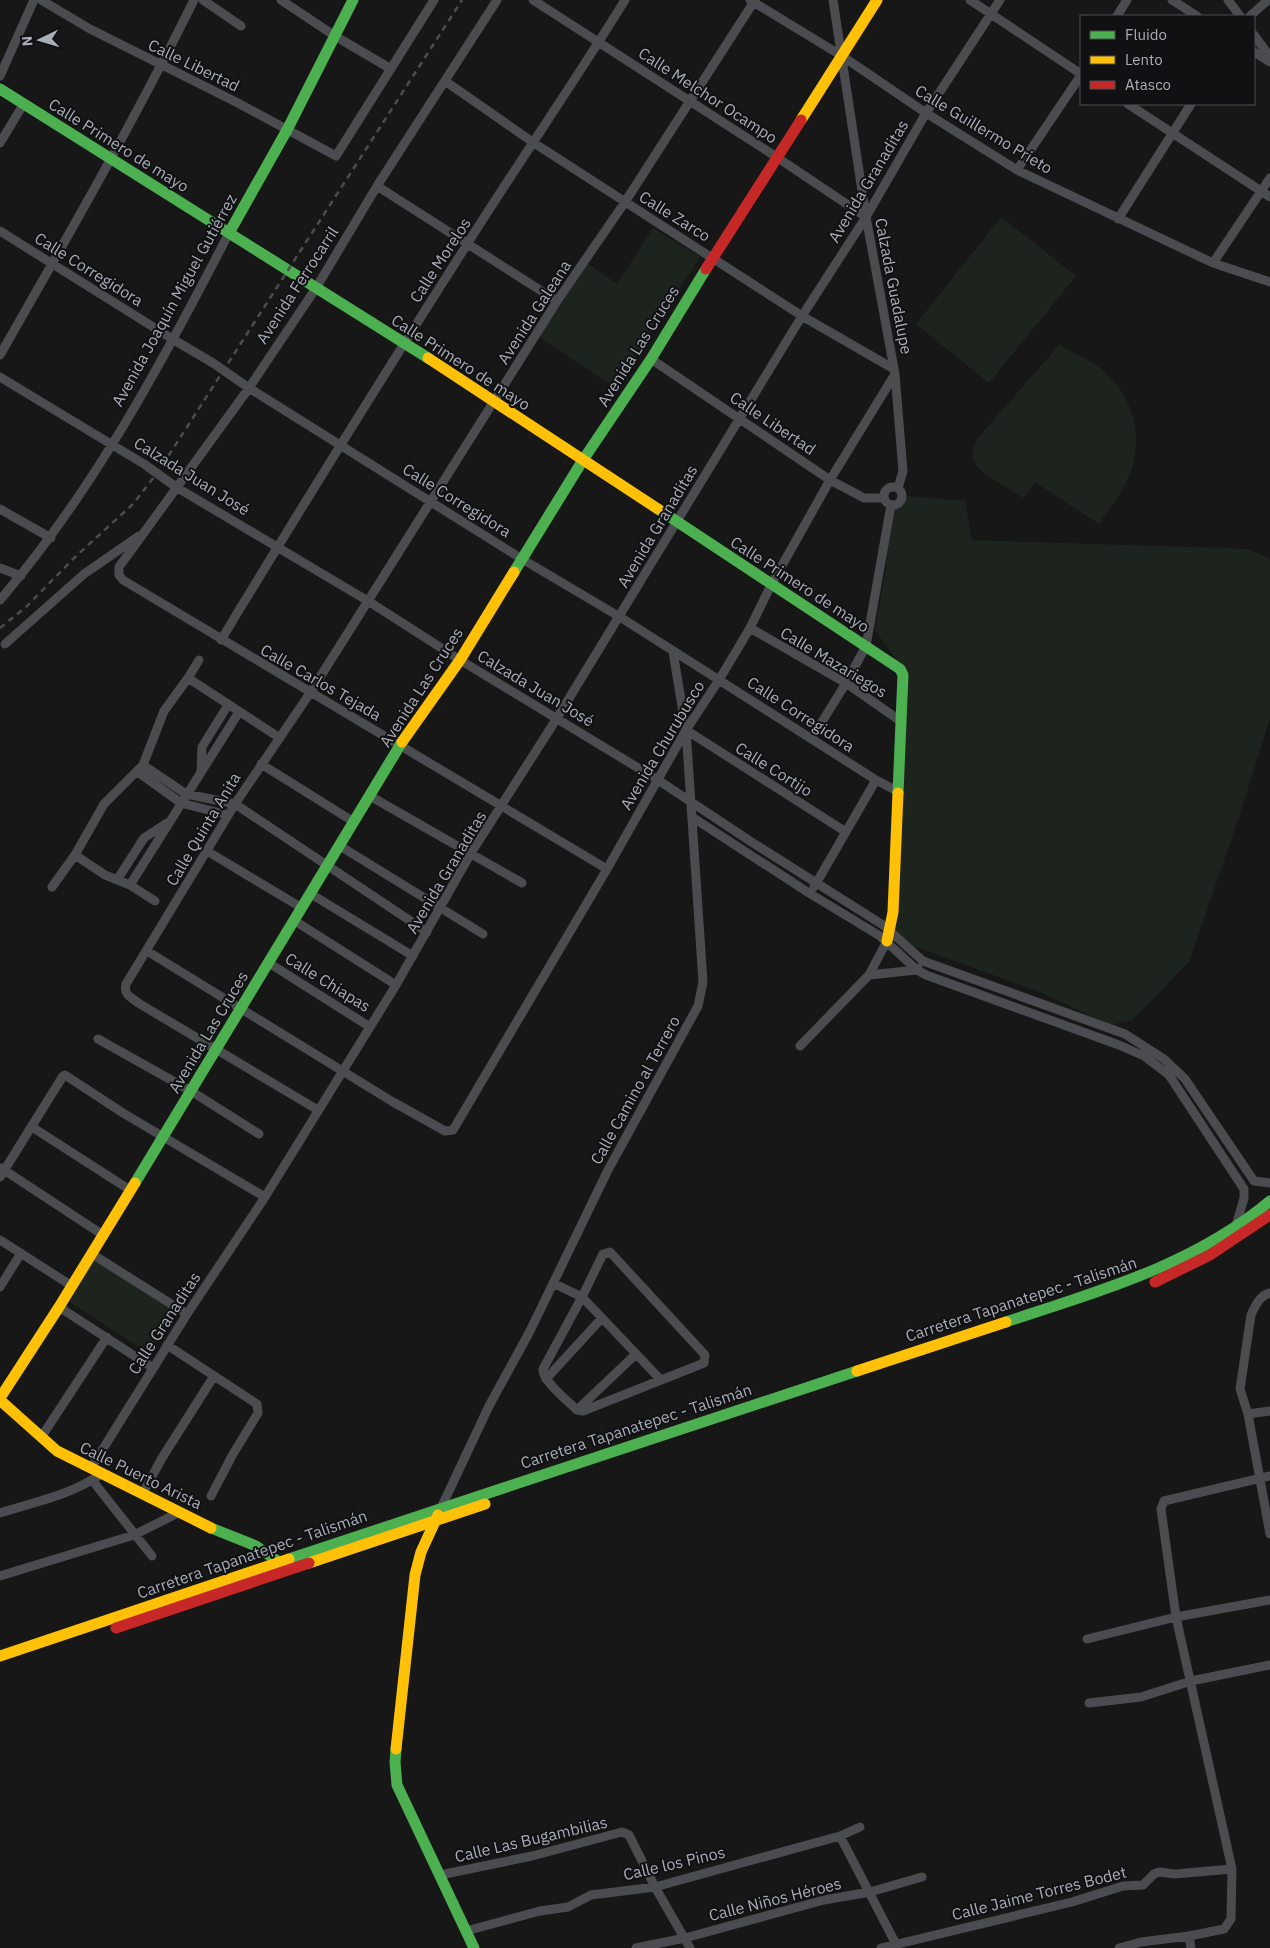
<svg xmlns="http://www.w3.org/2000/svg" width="1270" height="1948" viewBox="0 0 1270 1948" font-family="'IBM Plex Sans',sans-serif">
  <rect width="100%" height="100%" fill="#171717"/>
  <path fill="#1d241e" d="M1001,217L1076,276L989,383L916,324Z
    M653,228L700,257L616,388L536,335L583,260L617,284Z
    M1060,344C1074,355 1091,359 1105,372C1137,401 1146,448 1124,486C1117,500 1107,512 1099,524L1035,482L1023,498C1014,492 1005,487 996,481C978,469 967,463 976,440Z
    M907,496L965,501L972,540L1248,549L1270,559V718L1239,817L1189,962L1132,1020L1110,1025L1040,992L905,943L887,919L898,663L875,630L886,567L892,511Z
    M95,1256L179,1311L148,1353L65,1299Z"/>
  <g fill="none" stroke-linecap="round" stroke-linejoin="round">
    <path stroke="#4b4c50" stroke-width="9" d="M41,0L90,29L236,102L336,156L434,0
      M203,0L241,26
      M281,0L335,36L391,69
      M497,0L377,186L316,288L249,388L119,567V575L123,580L607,869
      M533,0L778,158L866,217
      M750,0L842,56L926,113L1017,170L1213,263L1270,282
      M833,0L866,217L895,374L903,471L898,488
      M970,0L1081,74
      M1172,0L1197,16
      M1228,0L1240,16
      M1117,16L1127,0
      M1250,16L1268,0
      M1254,35L1270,57
      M1254,52L1270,62
      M0,76L34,0
      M445,81L534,143L802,316L894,369
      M1128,104L1270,197
      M0,143L23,105
      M1017,170L1081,75
      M377,186L557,301
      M1118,219L1191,104
      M0,231L174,340L213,363L249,388L522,559L620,617L876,780L899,792
      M1213,263L1270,178
      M0,355C67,238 134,121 194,0
      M651,359L830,480L864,498H884
      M0,377L144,464L176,487L368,601L460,660L658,780L753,843L883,925L923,961L1125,1034L1164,1059L1185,1079L1254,1181L1270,1183
      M884 496a9 9 0 1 1 18 0a9 9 0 1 1-18 0Z
      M0,509L51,538
      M0,568L21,576
      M0,600C94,490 163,361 229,233
      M750,628L846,683L902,722
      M221,640C301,508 383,376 466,246C518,163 574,83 625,0
      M5,644L84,574L139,536
      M188,678L280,738
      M686,730L846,832
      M812,738L846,683L866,646L891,505
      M261,764L354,822
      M143,765L186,794L235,804L427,932
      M138,772L181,803L228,815
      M201,772L202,747L228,705
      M370,796L522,883
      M692,817L809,893L880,936L917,970L926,975L1119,1045L1144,1056L1169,1075L1244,1189V1198L1236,1226
      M340,846L483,934
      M207,851L302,908
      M75,855L105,875L130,885L155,901
      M117,880L144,838L167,823
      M130,885L239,712
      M52,887L75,855L104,804L143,765L164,711L188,678L199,660
      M814,887L876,780
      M311,894L413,956
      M295,921L396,985
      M147,951L393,1102L445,1131L453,1130L607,869L686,730L719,680L750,628L771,585L830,480L895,374
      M269,963L370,1027
      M869,975L887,941
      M98,1039L191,1091L259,1134
      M800,1046L869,975L917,970L918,968
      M318,1110L140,1004C132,998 123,995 126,984L235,804L310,693L557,301L625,202L755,0
      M32,1127L130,1190
      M1,1168L103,1235
      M0,1177L63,1076L65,1075L123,1113L265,1197
      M0,1240L72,1286
      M92,1254L187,1314
      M553,1283L582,1297L543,1369C542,1381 568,1401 577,1410L583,1411L704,1363L705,1355L610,1252L603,1254L582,1297L660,1379
      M0,1287L21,1253
      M1270,1293C1260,1295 1255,1306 1251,1315L1240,1389L1248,1414L1270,1534
      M59,1307L153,1368
      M167,1345L257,1404L258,1413L233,1454L211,1496
      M546,1379L602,1318
      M577,1410L636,1354
      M1248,1414L1270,1411
      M42,1436L107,1337
      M91,1468L187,1314L265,1197L396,985L471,853L557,718L802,316L866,217L926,113L1000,0
      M92,1480L152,1556
      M143,1493L162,1458L214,1376
      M441,1508L489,1406L530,1331L608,1170L698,1006L703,982L686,730L673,652
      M0,1513C38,1501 69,1496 103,1473
      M0,1576L134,1535L180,1512
      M1087,1639L1176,1617L1270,1600
      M1089,1703L1141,1697L1191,1681L1270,1665
      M840,1836L898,1948
      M440,1875L532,1856L622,1832L629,1835L655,1887L690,1948
      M466,1931L540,1911L568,1907L591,1895L655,1887L840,1836L860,1827
      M1189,1936L1191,1948
      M636,1948L685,1938L824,1900L870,1892L922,1877
      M881,1948L1072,1902L1123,1886L1143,1885L1154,1874L1159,1872L1175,1874L1232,1869
      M1119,1948L1141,1942L1189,1936L1224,1929L1231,1919L1232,1869L1176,1617L1161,1509L1164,1501L1270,1476"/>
    <path stroke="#4caf50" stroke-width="11" d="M0,89L428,358
      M229,233L287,130L353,0
      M658,509L900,669L903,675L898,793
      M514,572L583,460L651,359L706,269
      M135,1183L402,742
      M1006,1322C1099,1291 1194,1265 1270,1201
      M211,1528L256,1546L279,1562
      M289,1559L857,1371
      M396,1749L395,1762L397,1785L474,1948"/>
    <path stroke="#ffc107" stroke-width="11" d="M801,120L877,0
      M428,358L658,509
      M402,742L460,660L514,572
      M887,941L893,912L898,793
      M857,1371L1006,1322
      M0,1398L59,1307L135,1183
      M0,1400L57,1451L211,1528
      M309,1563L485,1504
      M0,1656L289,1559
      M396,1749L415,1575L421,1552L438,1515"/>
    <path stroke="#c62828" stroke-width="11" d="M706,269L801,120
      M1155,1282L1210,1255L1270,1215
      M116,1628L309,1563"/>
    <path stroke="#4b4c4f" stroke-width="2.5" stroke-dasharray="6 5" stroke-linecap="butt" d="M0,628L26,607L74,558L133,504L158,472L462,0"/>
  </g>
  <g text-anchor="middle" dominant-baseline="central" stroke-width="4" stroke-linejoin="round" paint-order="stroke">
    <g font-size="16" fill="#a8adb8" stroke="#111113">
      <text transform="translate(194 65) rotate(26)">Calle Libertad</text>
      <text transform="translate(708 95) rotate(33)">Calle Melchor Ocampo</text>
      <text transform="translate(984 129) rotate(31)">Calle Guillermo Prieto</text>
      <text transform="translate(119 145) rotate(32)">Calle Primero de mayo</text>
      <text transform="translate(868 181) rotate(-59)">Avenida Granaditas</text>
      <text transform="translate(675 216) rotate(32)">Calle Zarco</text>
      <text transform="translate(440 260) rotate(-57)">Calle Morelos</text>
      <text transform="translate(89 269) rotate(32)">Calle Corregidora</text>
      <text transform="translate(297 285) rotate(-57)">Avenida Ferrocarril</text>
      <text transform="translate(894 286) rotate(79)">Calzada Guadalupe</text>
      <text transform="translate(174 300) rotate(-61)">Avenida Joaquín Miguel Gutiérrez</text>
      <text transform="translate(534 312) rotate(-57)">Avenida Galeana</text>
      <text transform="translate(638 346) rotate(-58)">Avenida Las Cruces</text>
      <text transform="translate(461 362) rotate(33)">Calle Primero de mayo</text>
      <text transform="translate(773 423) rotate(34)">Calle Libertad</text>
      <text transform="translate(192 476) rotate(32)">Calzada Juan José</text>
      <text transform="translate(457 500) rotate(32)">Calle Corregidora</text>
      <text transform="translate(657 526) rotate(-59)">Avenida Granaditas</text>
      <text transform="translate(800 584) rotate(33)">Calle Primero de mayo</text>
      <text transform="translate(834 662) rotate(31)">Calle Mazariegos</text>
      <text transform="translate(321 682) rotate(30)">Calle Carlos Tejada</text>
      <text transform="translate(421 687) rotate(-57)">Avenida Las Cruces</text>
      <text transform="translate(536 688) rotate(31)">Calzada Juan José</text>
      <text transform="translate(801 714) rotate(33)">Calle Corregidora</text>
      <text transform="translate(662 745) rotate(-59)">Avenida Churubusco</text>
      <text transform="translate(774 769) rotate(32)">Calle Cortijo</text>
      <text transform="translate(203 829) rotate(-59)">Calle Quinta Anita</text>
      <text transform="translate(446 872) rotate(-59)">Avenida Granaditas</text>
      <text transform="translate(328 982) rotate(32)">Calle Chiapas</text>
      <text transform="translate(208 1032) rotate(-59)">Avenida Las Cruces</text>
      <text transform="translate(635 1090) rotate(-61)">Calle Camino al Terrero</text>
      <text transform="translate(1021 1299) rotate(-18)">Carretera Tapanatepec - Talismán</text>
      <text transform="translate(164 1323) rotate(-57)">Calle Granaditas</text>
      <text transform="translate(636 1426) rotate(-18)">Carretera Tapanatepec - Talismán</text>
      <text transform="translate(141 1475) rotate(26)">Calle Puerto Arista</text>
      <text transform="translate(252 1554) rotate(-19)">Carretera Tapanatepec - Talismán</text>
      <text transform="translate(531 1839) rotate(-13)">Calle Las Bugambilias</text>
      <text transform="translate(674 1863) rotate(-13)">Calle los Pinos</text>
      <text transform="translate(1039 1893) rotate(-14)">Calle Jaime Torres Bodet</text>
      <text transform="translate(775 1899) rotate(-14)">Calle Niños Héroes</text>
    </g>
  </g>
  <rect x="1080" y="15" width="175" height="90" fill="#111113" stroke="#4d4f55"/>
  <rect x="1090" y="31" width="25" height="8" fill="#4caf50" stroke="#4d4f55"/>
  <text x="1125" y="40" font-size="15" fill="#a8adb8">Fluido</text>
  <rect x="1090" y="56" width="25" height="8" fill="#ffc107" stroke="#4d4f55"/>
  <text x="1125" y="65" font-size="15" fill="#a8adb8">Lento</text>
  <rect x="1090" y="81" width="25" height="8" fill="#c62828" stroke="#4d4f55"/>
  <text x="1125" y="90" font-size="15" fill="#a8adb8">Atasco</text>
  <g transform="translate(40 40) rotate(265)" stroke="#111113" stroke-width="4" paint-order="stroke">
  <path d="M0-4L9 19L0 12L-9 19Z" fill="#a8adb8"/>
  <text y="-8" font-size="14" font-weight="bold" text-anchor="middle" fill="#a8adb8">N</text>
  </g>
</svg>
